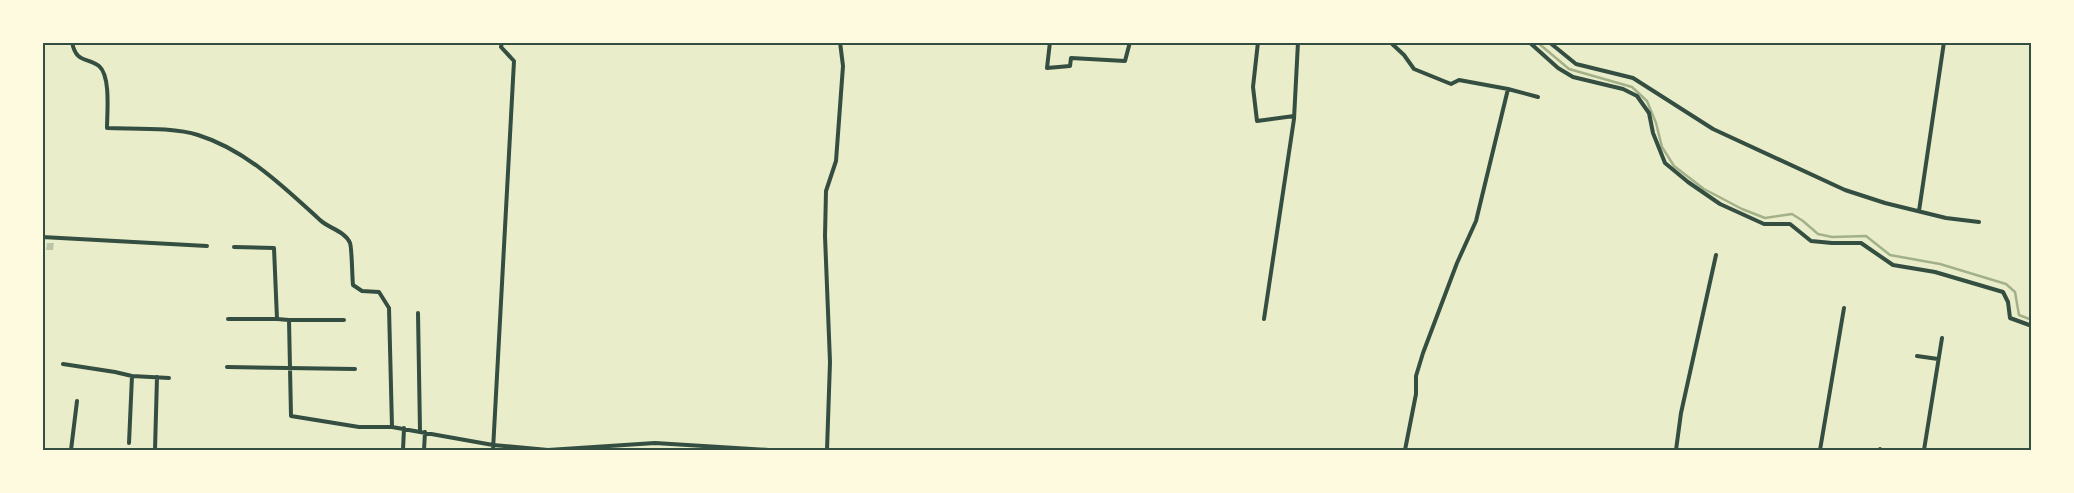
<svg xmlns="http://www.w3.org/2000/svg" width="2074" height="493" viewBox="0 0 2074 493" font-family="'Exo 2',sans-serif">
  <rect width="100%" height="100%" fill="#e9edc9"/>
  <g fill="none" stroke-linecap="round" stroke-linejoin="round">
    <path stroke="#a3b18a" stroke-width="2.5" d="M1537,42L1569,69L1632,87L1647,101L1656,123L1662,147L1674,166L1704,189L1742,209L1765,218L1792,214L1803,221L1818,234L1832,237L1866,236L1890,255L1940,264L2006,284L2015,292L2019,315L2032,320"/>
  </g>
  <path fill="#bcc5a7" d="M47,243H54L53,250H46Z"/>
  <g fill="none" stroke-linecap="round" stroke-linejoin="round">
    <path stroke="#344e41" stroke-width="4" d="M72,42C76,64 88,57 99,66C111,76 107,114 107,128C134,129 174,127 198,135C246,150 284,187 320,220C328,228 345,231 350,243C352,248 352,276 353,285L362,291L379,292L389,308L392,427
      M1050,42L1047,68L1070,66L1071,58L1125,61L1130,42
      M1258,42L1253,87L1257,121L1294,116
      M1390,42L1404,55L1414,69L1451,84L1459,80L1508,89L1538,97
      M1529,42L1558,68L1573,77L1623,89L1637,96L1649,113L1653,133L1665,163L1688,182L1720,204L1764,224H1790L1811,241L1832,243H1861L1893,265L1935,272L2003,292L2008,302L2010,318L2032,326
      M1549,42L1576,64L1633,78L1713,129L1845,190L1885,203L1946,218L1979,222
      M1919,211L1944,42
      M42,237L207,246
      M234,247L274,248L277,319L289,320L291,416L359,427H392L493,445L548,450L655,443L769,450
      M418,313L420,431
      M228,319H277
      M1264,319L1294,119L1298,42
      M289,320H344
      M1917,356L1938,359
      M63,364L115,372L132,376L169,378
      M227,367L355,369
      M129,443L132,376
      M71,450L77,401
      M155,450L157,377
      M403,450L404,428
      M424,450L425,432
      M493,450L514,61L501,47L502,42
      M827,450L830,362L825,236L826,191L836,161L843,66L840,42
      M1405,450L1416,394V376L1423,353L1457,263L1476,221L1508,89
      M1676,450L1681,413L1716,255
      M1820,450L1844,308
      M1880,450V449
      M1924,450L1942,338"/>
  </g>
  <rect width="2074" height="493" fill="none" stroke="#fefae0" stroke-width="88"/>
  <rect x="44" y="44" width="1986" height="405" fill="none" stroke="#344e41" stroke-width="2"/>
</svg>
